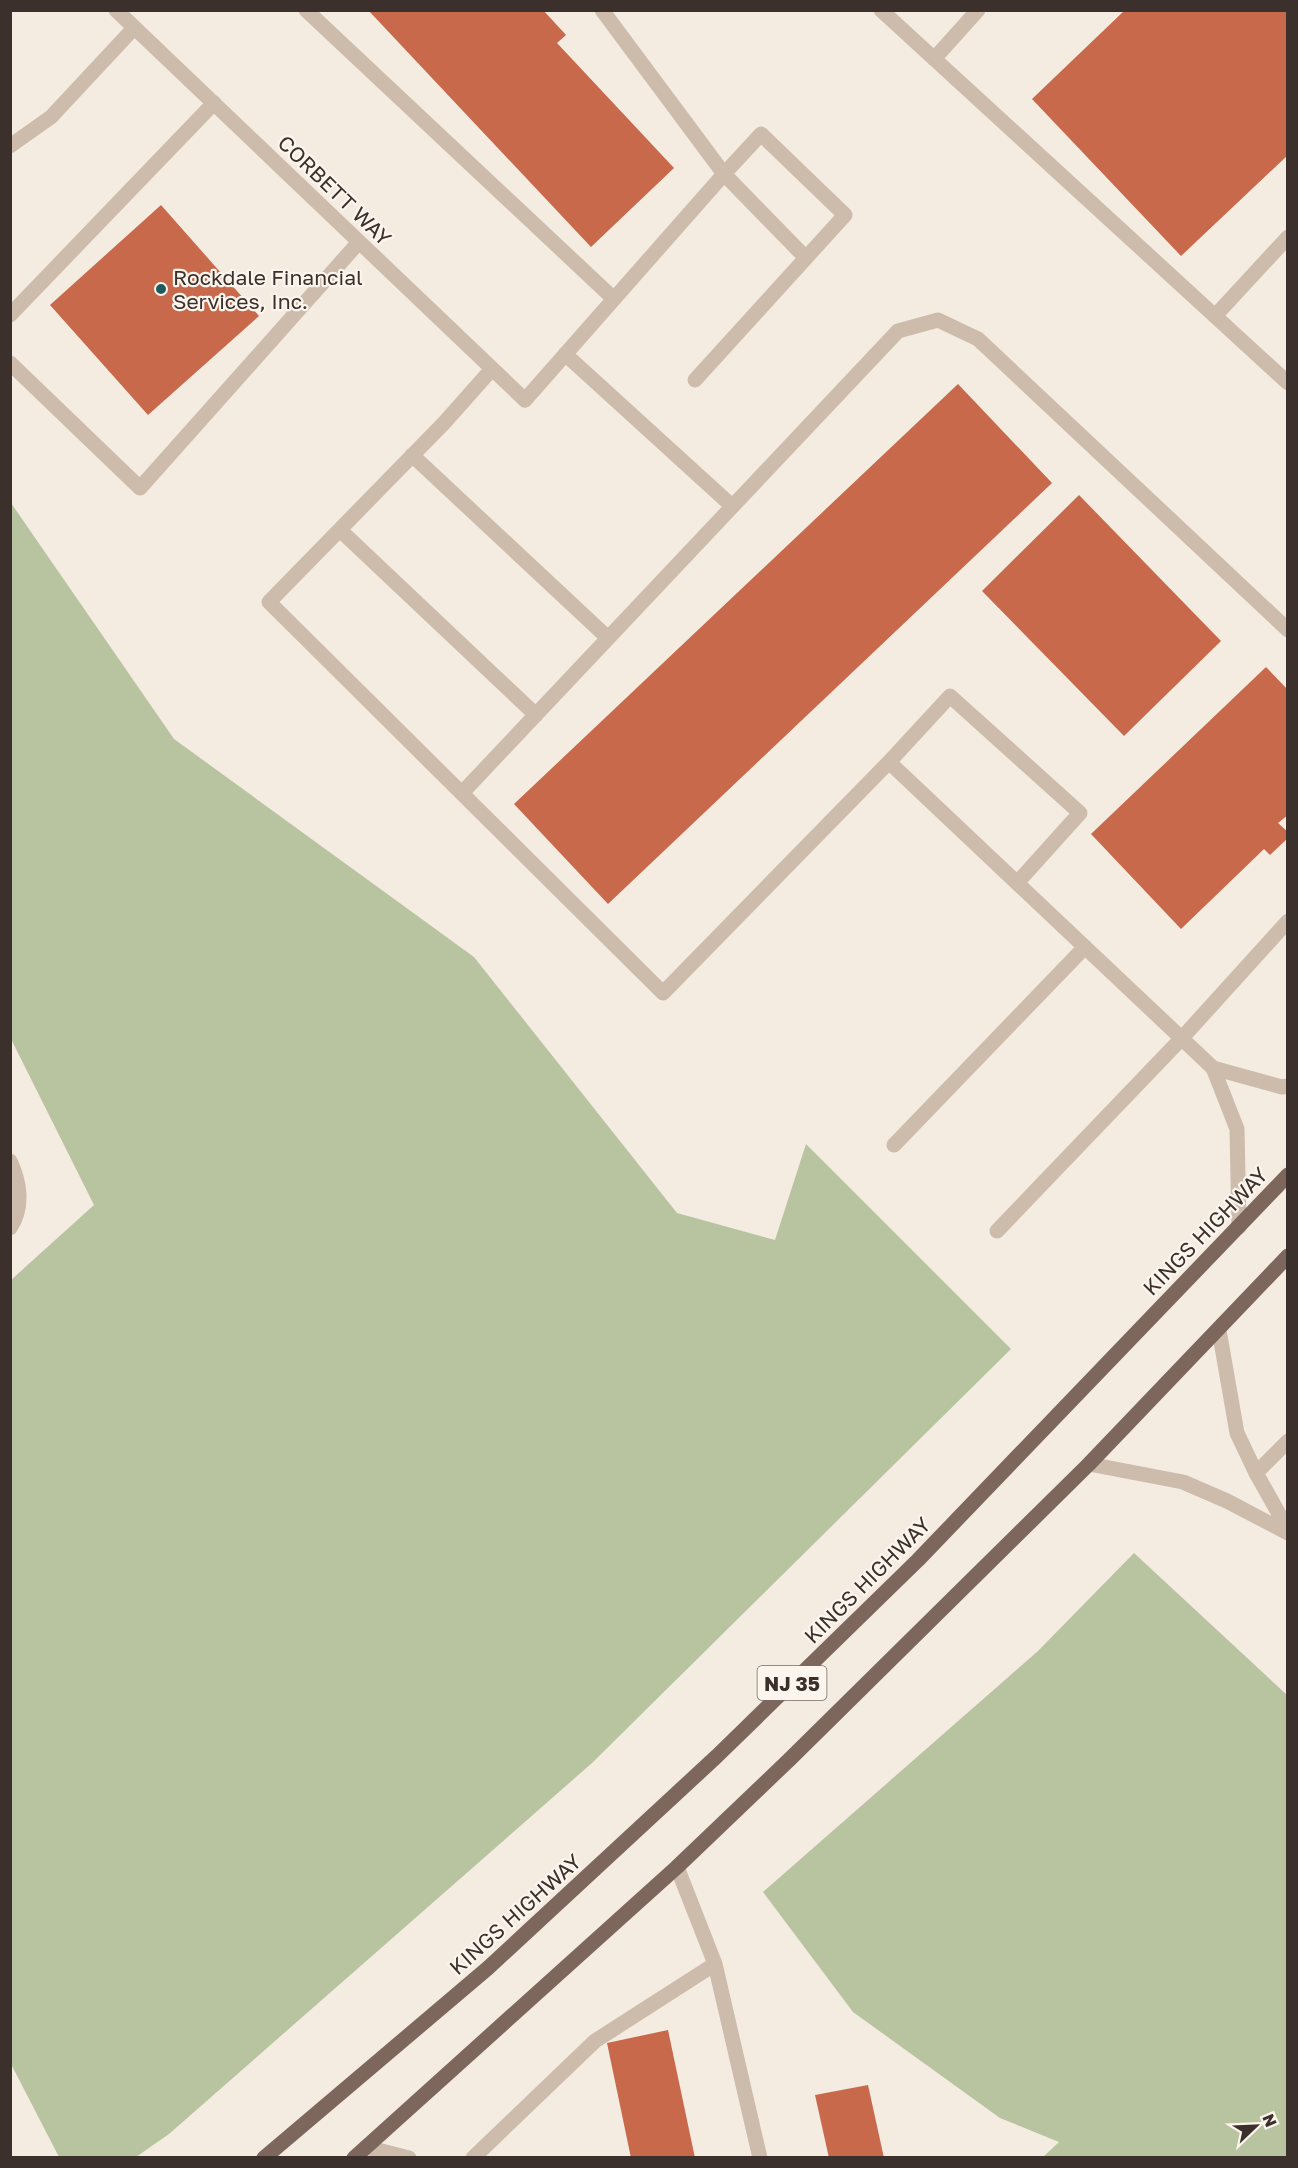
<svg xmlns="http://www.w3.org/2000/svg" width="1298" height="2168" viewBox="0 0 1298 2168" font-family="'Golos Text',sans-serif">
  <rect width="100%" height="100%" fill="#f4ebe1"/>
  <path fill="#b8c4a0" d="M11,503L174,739L474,957L677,1213L775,1240L806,1144L1011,1349L592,1763L169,2134L136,2157H59L11,2064V1280L94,1205L11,1039Z
    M1134,1553L1287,1695V2157H1043L1059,2142L1000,2118L853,2012L763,1892L1038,1651Z"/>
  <path fill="#c8694b" d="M368,10H543L566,35L557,43L674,168L591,247Z
    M1125,10H1288V155L1181,256L1032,99Z
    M161,205L259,316L148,415L50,305Z
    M958,384L1052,483L608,904L514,804Z
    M1079,495L1221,641L1124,736L982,591Z
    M1266,667L1288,690V815L1278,823L1288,832V838L1270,855L1264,849L1181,929L1091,834Z
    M668,2030L695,2158H631L607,2043Z
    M868,2085L884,2158H829L815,2095Z"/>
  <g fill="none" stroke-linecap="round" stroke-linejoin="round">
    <path stroke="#cdbbac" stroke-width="15" d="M306,10L614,299
      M602,10L724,174L806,258
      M881,10L1288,383
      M934,59L978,10
      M10,146L51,117L134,28
      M10,315L214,103
      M1215,316L1288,237
      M565,354L732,506
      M10,363L140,488L359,242
      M492,369L444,423L269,602L663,993L889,762L950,696L1080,813L1017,883
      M525,400L724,174L761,134L845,215L695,380
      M412,455L608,638
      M340,530L536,715
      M889,762L1213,1068L1237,1129L1239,1227
      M462,793L898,331L938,320L978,339L1288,630
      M1213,1068L1282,1087L1288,1086
      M894,1145L1085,947
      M10,1161C20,1182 24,1207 10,1228
      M997,1231L1182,1038L1288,921
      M1219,1330L1237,1433L1256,1473L1288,1530
      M1089,1464L1183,1482L1227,1501L1288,1533
      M1256,1473L1288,1441
      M677,1867L715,1964L760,2158
      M366,2147L409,2158
      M473,2158L595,2041L715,1964"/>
    <path stroke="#cdbbac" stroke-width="15" d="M116,10L525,400"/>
    <path stroke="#7d675c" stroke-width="15" d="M264,2158L488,1968L717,1756L918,1560L1288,1175
      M354,2158L677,1867L790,1759L1089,1464L1288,1256"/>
  </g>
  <circle fill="#1f5a5e" stroke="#fbf5ee" stroke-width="2" cx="161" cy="289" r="6"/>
  <g text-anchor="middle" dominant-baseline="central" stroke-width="4.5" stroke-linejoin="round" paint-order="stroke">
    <rect fill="#fbf5ee" stroke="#756b66" stroke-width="1.5" x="757.5" y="1666" width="69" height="34" rx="4.5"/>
    <g font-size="20" font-weight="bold" fill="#3b302b">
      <text x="792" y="1683">NJ 35</text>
    </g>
    <g font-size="21" fill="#3b302b" stroke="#fbf5ee">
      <text transform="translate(335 190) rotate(44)">CORBETT WAY</text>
      <text transform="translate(1205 1231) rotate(-46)">KINGS HIGHWAY</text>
      <text transform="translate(867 1580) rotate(-45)">KINGS HIGHWAY</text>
      <text transform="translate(515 1914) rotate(-42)">KINGS HIGHWAY</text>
    </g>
    <g font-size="21" fill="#3b302b" stroke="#fbf5ee" text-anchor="start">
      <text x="173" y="277">Rockdale Financial<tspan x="173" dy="24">Services, Inc.</tspan></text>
    </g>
  </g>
  <rect width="1298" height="2168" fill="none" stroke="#3b302b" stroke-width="24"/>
  <g transform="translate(1256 2126) rotate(67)" stroke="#fbf5ee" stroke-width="4.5" paint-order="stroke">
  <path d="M0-4.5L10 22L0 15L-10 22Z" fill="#3b302b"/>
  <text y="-9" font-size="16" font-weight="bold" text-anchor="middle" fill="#3b302b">N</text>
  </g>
</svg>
